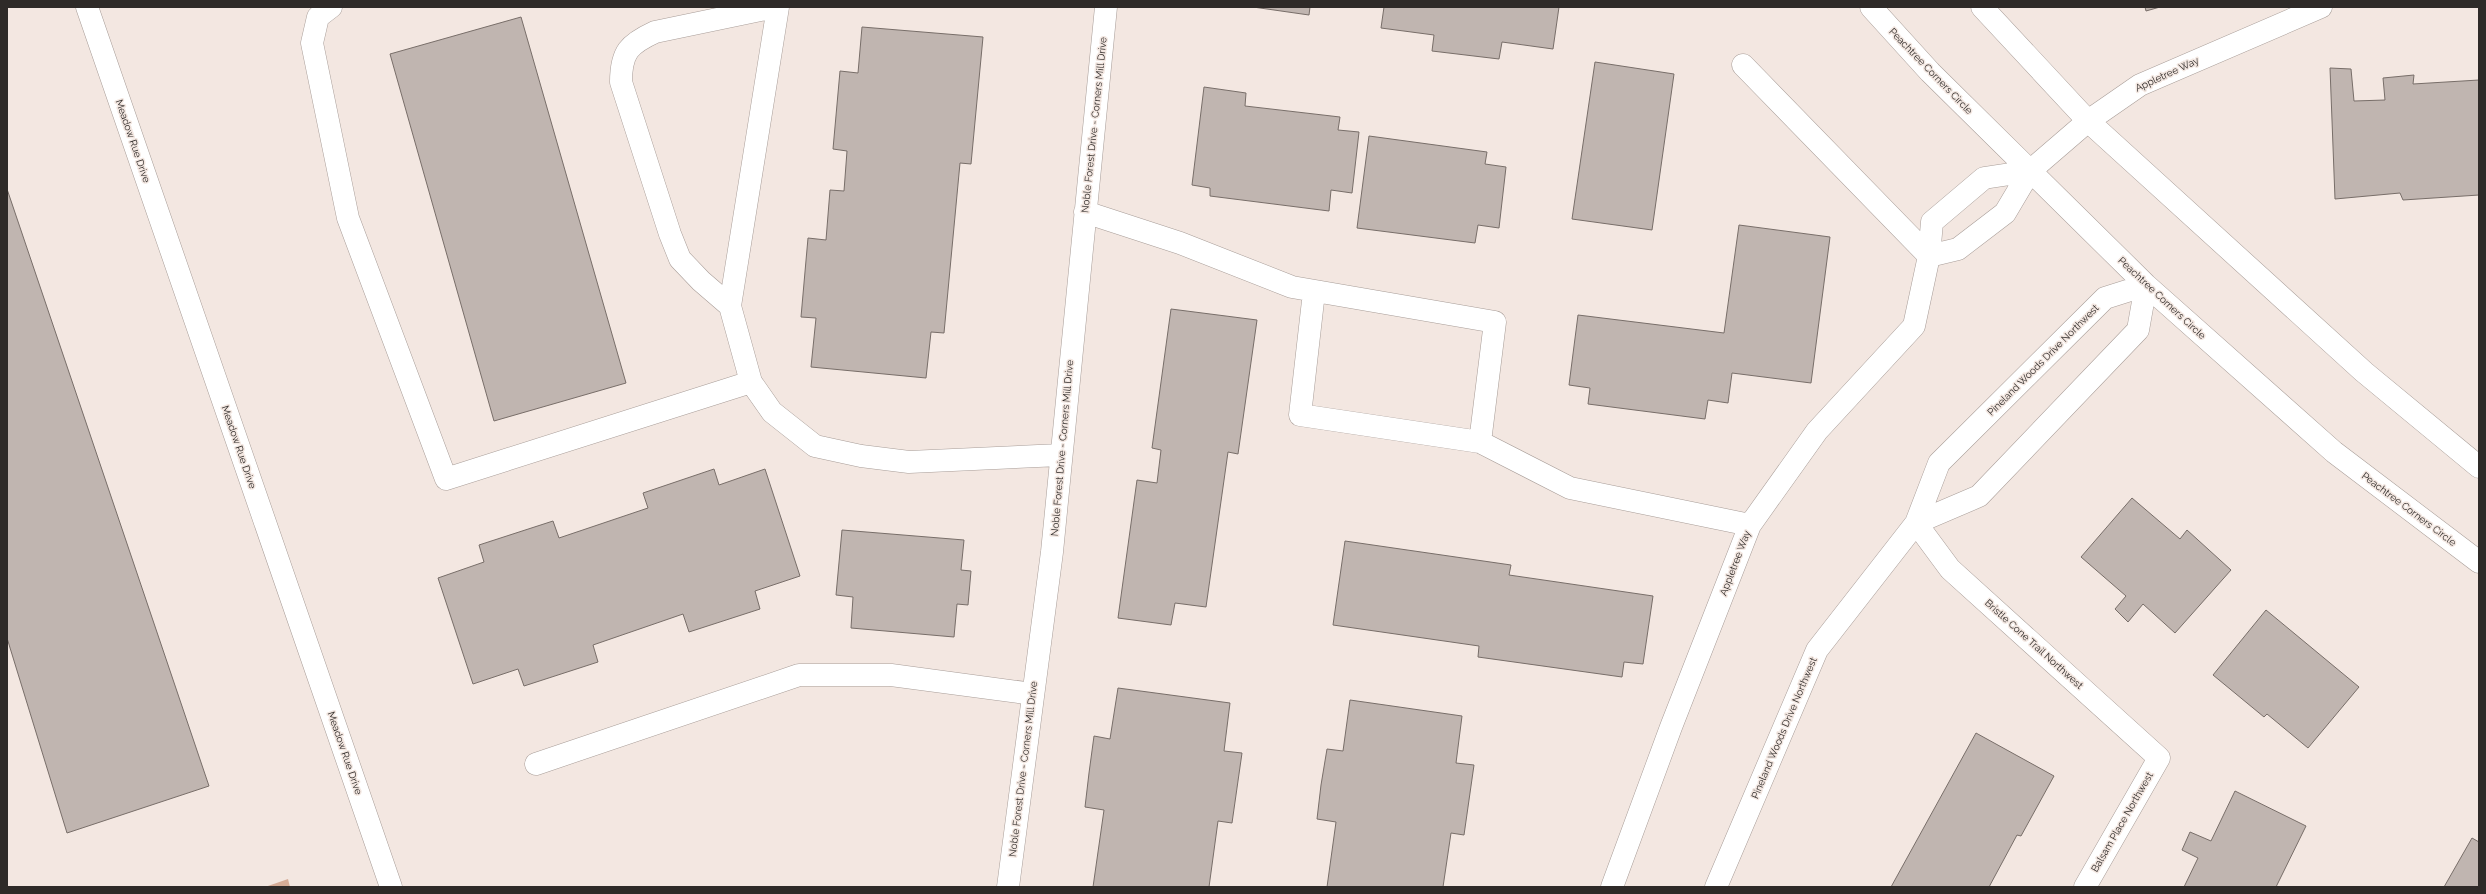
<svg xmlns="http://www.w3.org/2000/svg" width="2486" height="894" viewBox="0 0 2486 894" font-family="Raleway,sans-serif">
  <rect width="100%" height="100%" fill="#f3e7e1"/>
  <path fill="#d6ac97" d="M288,879L290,887H265Z"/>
  <path fill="#c0b5b0" stroke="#786e69" d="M1253,7H1310L1309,15Z
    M1384,7H1559L1553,49L1502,42L1499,59L1432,51L1434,35L1381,28Z
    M2145,7H2160L2146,11Z
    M521,17L626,383L494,421L390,54Z
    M862,27L983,37L971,164L960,163L944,333L931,332L926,378L811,367L816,318L801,317L808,238L826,240L830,190L844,191L847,151L833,149L840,71L858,73Z
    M1595,62L1674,74L1652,230L1572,219Z
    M2330,68L2351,69L2354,101L2385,100L2383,78L2414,75L2413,84L2479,80V195L2403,200L2400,193L2335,199Z
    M1204,87L1246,93L1245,106L1340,117L1338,130L1359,132L1352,193L1331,190L1329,211L1210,196V188L1192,185Z
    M1369,136L1487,152L1485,164L1506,167L1499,228L1478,225L1475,243L1357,228Z
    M7,189L209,786L67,833L7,638Z
    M1739,225L1830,237L1811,383L1732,373L1728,403L1708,400L1705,419L1588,404L1590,388L1569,385L1578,315L1724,333Z
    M1171,309L1257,320L1238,454L1228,452L1206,607L1175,603L1171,625L1118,618L1137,480L1157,483L1161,450L1152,448Z
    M714,469L719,485L765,469L800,576L755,591L760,609L689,632L683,614L593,645L598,662L524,686L518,669L473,684L438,578L484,562L479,545L553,521L559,538L648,508L643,493Z
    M2132,498L2180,539L2187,530L2231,570L2175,633L2143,604L2128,622L2115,609L2126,596L2081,557Z
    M842,530L964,540L961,570L971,571L968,605L957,604L954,637L851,628L853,597L836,595Z
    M1345,541L1511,565L1509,575L1653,596L1643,664L1624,662L1622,677L1478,657L1479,646L1333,625Z
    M2266,610L2359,687L2308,748L2267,714L2264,717L2213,675Z
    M1118,688L1230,703L1224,751L1242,753L1232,823L1218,821L1209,887H1093L1104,810L1085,807L1089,773L1094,736L1110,739Z
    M1350,700L1462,716L1456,763L1474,765L1464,835L1451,833L1443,887H1327L1336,822L1317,819L1321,785L1327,749L1343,751Z
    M1976,733L2054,776L2021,836L2017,835L1989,887H1891Z
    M2235,791L2306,826L2276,887H2184L2198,858L2182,850L2190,832L2211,841Z
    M2472,838L2479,842V887H2444Z"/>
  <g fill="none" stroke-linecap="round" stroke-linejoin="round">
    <g stroke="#a89d98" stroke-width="23">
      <path id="minor" d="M87,7L391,887
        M331,7L318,17L312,43L348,218L446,479L751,382
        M778,7L730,306L751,382L772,412L815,446L861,456L909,462L1060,455
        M1871,7L1930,72L2146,285L2334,452L2479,562
        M1982,7L2088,121L2364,372L2479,467
        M1743,65L1929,256
        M1085,212L1180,243L1292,287L1495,322L1480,442L1300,415L1314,292
        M1929,256L1958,249L2005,213L2030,171L2088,121L2140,85L2321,7
        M730,306L701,281L680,259L670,234L621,82C621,52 629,44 655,32L775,7
        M1480,442L1570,488L1750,525
        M1916,523L1950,569L2159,758L2085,887
        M1916,523L1979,496L2138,330L2146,285
        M536,764L799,675H891L1033,694
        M1008,887L1052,552L1106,7
        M1612,887L1671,727L1750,525L1817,431L1914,326L1929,256L1932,222L1984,178L2030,171
        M1716,887L1817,650L1916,523L1939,463L2105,298L2146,285"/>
    </g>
    <use href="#minor" stroke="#fff" stroke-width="22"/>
  </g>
  <g text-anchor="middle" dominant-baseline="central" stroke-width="3" stroke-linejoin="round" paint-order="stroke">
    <g font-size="10" fill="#2e2a28" stroke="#f3e7e1">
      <text transform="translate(1931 71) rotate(46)">Peachtree Corners Circle</text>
      <text transform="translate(2167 74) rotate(-25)">Appletree Way</text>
      <text transform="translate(1094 125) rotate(-84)">Noble Forest Drive - Corners Mill Drive</text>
      <text transform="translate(133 141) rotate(71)">Meadow Rue Drive</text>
      <text transform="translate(2162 298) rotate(43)">Peachtree Corners Circle</text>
      <text transform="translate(2043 360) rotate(-45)">Pineland Woods Drive Northwest</text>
      <text transform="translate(239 447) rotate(71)">Meadow Rue Drive</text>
      <text transform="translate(1062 448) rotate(-85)">Noble Forest Drive - Corners Mill Drive</text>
      <text transform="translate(2409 509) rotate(37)">Peachtree Corners Circle</text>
      <text transform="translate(1735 563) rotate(-69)">Appletree Way</text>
      <text transform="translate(2034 644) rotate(42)">Bristle Cone Trail Northwest</text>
      <text transform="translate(1784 728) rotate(-67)">Pineland Woods Drive Northwest</text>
      <text transform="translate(345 753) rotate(71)">Meadow Rue Drive</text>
      <text transform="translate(1023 769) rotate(-83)">Noble Forest Drive - Corners Mill Drive</text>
      <text transform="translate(2122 822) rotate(-60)">Balsam Place Northwest</text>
    </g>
  </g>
  <rect width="2486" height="894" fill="none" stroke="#2e2a28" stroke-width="16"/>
</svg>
